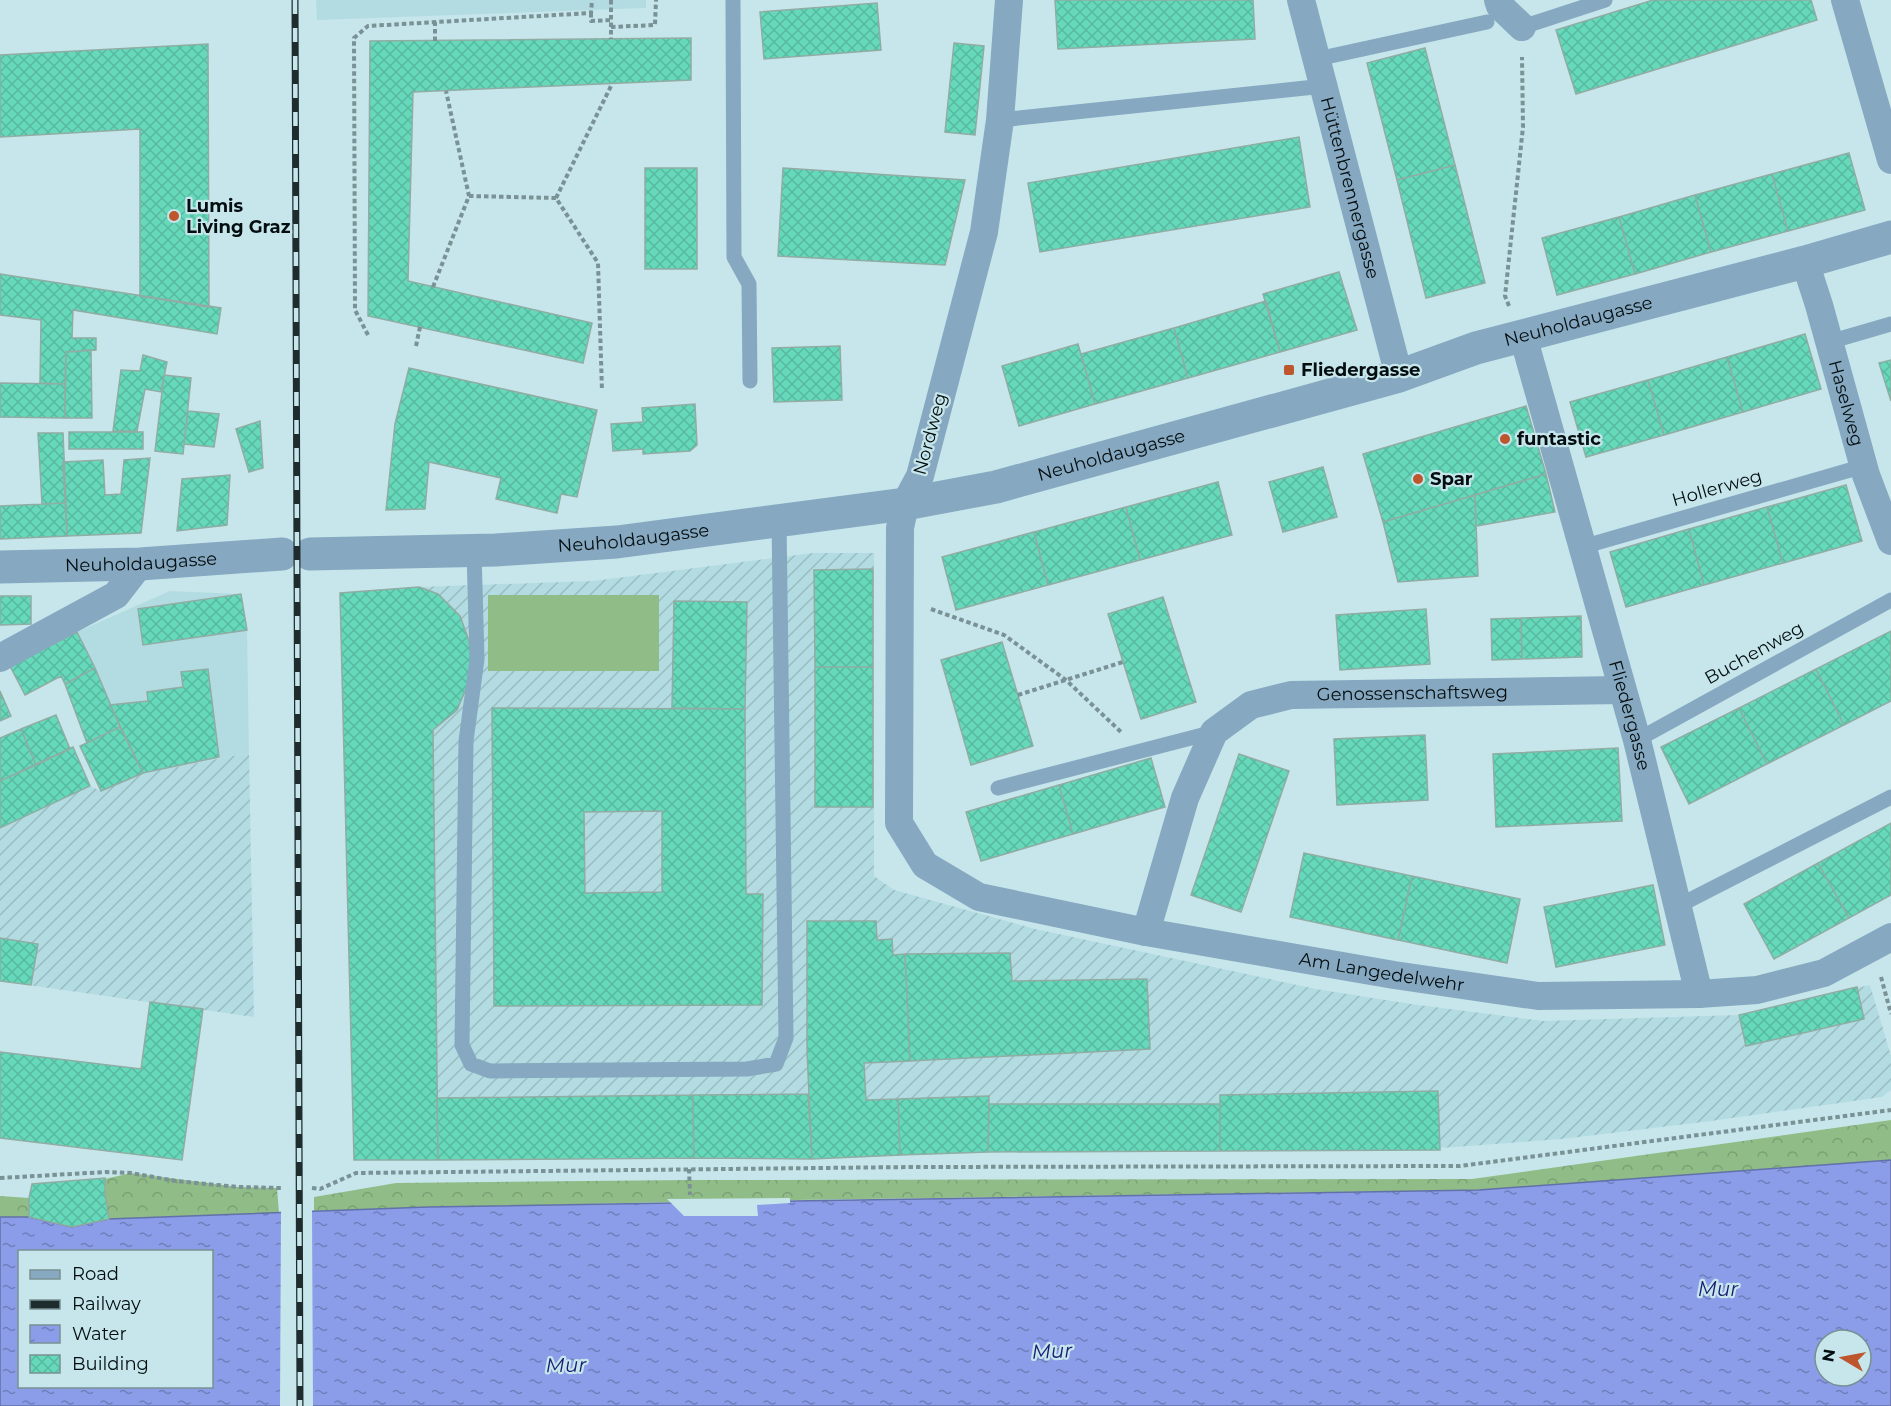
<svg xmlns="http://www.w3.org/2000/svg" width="1891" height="1406" viewBox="0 0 1891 1406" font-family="Montserrat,sans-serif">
  <defs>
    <pattern id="industrial-furrows" width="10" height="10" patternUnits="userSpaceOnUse" patternTransform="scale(1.5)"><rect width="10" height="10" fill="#b3dce2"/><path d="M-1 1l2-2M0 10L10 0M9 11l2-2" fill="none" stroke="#98bcc1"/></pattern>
    <pattern id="forest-crowns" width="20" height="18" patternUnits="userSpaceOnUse" patternTransform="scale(1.5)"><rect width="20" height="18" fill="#90bc88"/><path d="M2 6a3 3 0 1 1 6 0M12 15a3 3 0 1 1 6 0" fill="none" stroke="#7ba074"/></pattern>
    <pattern id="water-ripples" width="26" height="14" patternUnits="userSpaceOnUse" patternTransform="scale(1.5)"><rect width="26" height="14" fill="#8b9ce9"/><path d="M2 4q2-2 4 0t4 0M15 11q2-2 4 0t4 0" fill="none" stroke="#6f7ebb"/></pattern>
    <pattern id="building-cross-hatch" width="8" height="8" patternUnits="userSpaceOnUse" patternTransform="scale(1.5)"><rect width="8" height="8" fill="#66d9bb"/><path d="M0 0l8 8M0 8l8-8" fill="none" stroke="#57b9a0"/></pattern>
  </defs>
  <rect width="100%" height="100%" fill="#c6e6eb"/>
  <path fill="#b3dce2" d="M316,0H646V8L317,20Z
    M170,591L241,594L247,630L249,753L143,773L120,727L95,668L77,632Z"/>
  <path fill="url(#industrial-furrows)" d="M813,553H874V876L894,890L1035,929L1316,989L1411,1004L1543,1021L1739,1015L1870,985L1891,1056V1090L1882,1097L1711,1121L1562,1139L1440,1148V1150L988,1152L812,1159L694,1158L354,1160L340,593L419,587L593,581Z
    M249,753L254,1017L0,981V828L90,786L101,791L143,773Z"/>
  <path fill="#90bc88" d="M488,595H659V671H488Z"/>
  <path fill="url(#forest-crowns)" d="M1891,1120V1160L1479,1190L668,1202L314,1211V1197L396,1183L689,1180L1472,1179Z
    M131,1173L238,1187L277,1188L279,1213L109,1219L105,1194V1179Z
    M0,1196L29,1198V1217H0Z"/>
  <path fill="url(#water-ripples)" stroke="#6271a8" stroke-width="1.5" fill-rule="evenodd" d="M1891,1160V1406H0V1217H29L72,1227L109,1219L428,1207L1479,1190ZM20,1252H212V1386H20ZM1825,1340H1861V1376H1825Z"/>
  <path fill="#c6e6eb" d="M790,1198V1203L757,1205L758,1216H684L667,1199Z
    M312,1208L313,1406H280L281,1209Z"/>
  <path fill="url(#building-cross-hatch)" stroke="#90aca3" stroke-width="1.5" fill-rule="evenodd" d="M1055,0H1253L1255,39L1058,49Z
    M1653,0H1811L1817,20L1576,94L1556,30Z
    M877,3L881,50L764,59L760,12Z
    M691,38V80L413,92L408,281L592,323L583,363L368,316L370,41Z
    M954,43L984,46L975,135L945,132Z
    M208,44L209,307L140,296V129L0,137V55Z
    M1425,48L1455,165L1397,180L1367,63Z
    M1299,137L1310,207L1040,252L1028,183Z
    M1849,153L1865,210L1788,231L1772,174Z
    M1455,165L1485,283L1426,298L1397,180Z
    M645,168H697V269H645Z
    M783,168L965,180L945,265L778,256Z
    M1772,174L1788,231L1711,252L1695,195Z
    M1695,195L1711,252L1635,274L1619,217Z
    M1619,217L1635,274L1557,295L1542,238Z
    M1339,272L1357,330L1280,352L1263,294Z
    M0,274L221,308L217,334L73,310L72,338H96V350L66,352L65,384L40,383L41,320L0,315Z
    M1266,301L1280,352L1188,378L1174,328Z
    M1174,328L1188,378L1095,404L1081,354Z
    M1805,334L1821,389L1743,412L1727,357Z
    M1078,344L1095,404L1019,426L1002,366Z
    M840,346L842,400L774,402L772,348Z
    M91,350L92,418H65L66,352Z
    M143,355L167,362L161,392L145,389L137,431H113L121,370L140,371Z
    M1727,357L1743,412L1664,435L1648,380Z
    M1891,360V401L1879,363Z
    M409,368L597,410L577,497L561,494L557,513L496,499L501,478L429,462L425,509L386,510L395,424Z
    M164,375L191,378L183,454L155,451Z
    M1648,380L1664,435L1586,457L1570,402Z
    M0,383L65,384V418L0,417Z
    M695,404L697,445L690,451L643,454V449L613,451L611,424L643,422L642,408Z
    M1526,406L1546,474L1383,522L1363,454Z
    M188,411L219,414L214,447L184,444Z
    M260,421L263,468L249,472L236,429Z
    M69,432H143V449H69Z
    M38,433H63L66,503L42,504Z
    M150,458L141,533L67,536L63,462L103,460L105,495L121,494L124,460Z
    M1323,467L1337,517L1283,532L1269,482Z
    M1546,474L1555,512L1476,526L1475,495Z
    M230,475L227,525L177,531L182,479Z
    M1218,482L1232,535L1140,560L1126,507Z
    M1846,485L1862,541L1783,563L1767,507Z
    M1475,495L1478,576L1398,582L1383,522Z
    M66,503L67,536L0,539V506Z
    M1126,507L1140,560L1048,585L1034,532Z
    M1767,507L1783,563L1704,585L1689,529Z
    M1689,529L1704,585L1626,607L1610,552Z
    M1034,532L1048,585L956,610L942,557Z
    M873,569V667H815L814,570Z
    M419,587L438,594L460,616L468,638L473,659L471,677L457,710L433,730L438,1160H354L340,593Z
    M241,594L247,630L143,645L138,609Z
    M0,596H31V624L0,625Z
    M1163,597L1196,702L1141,719L1108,614Z
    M674,601L747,602L745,709L672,708Z
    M1426,609L1430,664L1340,670L1336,615Z
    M1581,616L1582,657L1522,659L1521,618Z
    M1521,618L1522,659L1492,660L1491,619Z
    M1891,631V701L1844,725L1816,669Z
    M77,632L95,668L65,684L61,676L25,695L10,666Z
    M1002,642L1033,746L971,765L941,660Z
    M815,667H873V807H815Z
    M95,668L120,727L87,743L65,684Z
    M208,669L219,757L143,773L110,705L148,701L147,692L183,687L181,672Z
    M1816,669L1844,725L1767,764L1739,708Z
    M0,691L11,716L0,721Z
    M492,708L745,709L746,894H763L762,1005L494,1006ZM662,811V892L585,893L584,812Z
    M1739,708L1767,764L1689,804L1661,747Z
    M56,715L70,749L36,765L21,729Z
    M120,727L143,773L101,791L80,746Z
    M21,729L36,765L0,781V738Z
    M1425,735L1428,800L1337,805L1334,739Z
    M73,747L90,786L0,828V781Z
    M1618,748L1622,821L1496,827L1493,754Z
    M1239,754L1289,771L1241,912L1191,895Z
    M1151,758L1165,807L1073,834L1059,785Z
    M1059,785L1073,834L981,861L966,812Z
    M1891,823V895L1849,918L1818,863Z
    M1304,853L1412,876L1398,940L1290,917Z
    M1818,863L1849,918L1774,959L1744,904Z
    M1412,876L1520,899L1507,963L1398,940Z
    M1653,885L1665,945L1556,967L1544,907Z
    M807,921H876L877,940L892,939L893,955L905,954L910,1061L864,1063L866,1100L898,1099L900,1155L812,1159L807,1051Z
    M0,938L38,944L31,985L0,981Z
    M1010,953L1012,981L1147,979L1150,1049L910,1061L905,954Z
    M1857,987L1864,1019L1746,1046L1739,1015Z
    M150,1002L203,1009L182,1160L0,1138V1052L141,1069Z
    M1438,1091L1440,1150L1220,1151V1095Z
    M808,1094L812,1159L694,1158L693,1095Z
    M693,1095L694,1158L438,1160L437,1098Z
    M989,1096L988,1152L900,1155L898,1099Z
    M989,1104H1220V1151L988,1152Z
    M105,1178V1194L109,1219L72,1227L29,1217V1198L32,1184Z"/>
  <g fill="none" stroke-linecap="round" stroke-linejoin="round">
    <path stroke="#7a9195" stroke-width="4" stroke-dasharray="4.5 3" stroke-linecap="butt" d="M611,0V39
      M591,13V21L611,20
      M611,27L655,25L656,0
      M435,41V22
      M469,196L556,198L598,263L602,391
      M556,198L612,84
      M433,287L469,196L446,91
      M1509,306L1505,296L1523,127L1522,57
      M368,335L355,310L354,38L368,26L591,13L592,0
      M416,346L420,327
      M931,609L1004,635L1066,680L1121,732
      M1018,695L1123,662
      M1881,977L1891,1014
      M689,1169L690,1195
      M0,1178L106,1172L131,1173L176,1181L238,1187L281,1188
      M312,1188L320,1189L356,1173L913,1167L1460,1166L1891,1110"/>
    <path stroke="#86a8c0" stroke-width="15" d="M733,0L734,257L749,284L750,381
      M1522,27L1605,0
      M1317,59L1487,22
      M1000,120L1324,86
      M1829,342L1891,324
      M1582,547L1864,466
      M474,551L477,659L466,741L462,1045L471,1064L490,1071L747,1069L776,1064L786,1038L779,520
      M1637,740L1891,600
      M998,788L1214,732
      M1678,906L1891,797"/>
    <g stroke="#86a8c0" stroke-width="28">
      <path id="s1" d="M1009,0L1000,120L984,232L920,476L905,504L900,528L899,823L925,865L979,897L1146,932L1394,975L1538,996L1699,994L1757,990L1824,973L1891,937"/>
      <path id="s2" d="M1301,0L1399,376"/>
      <path d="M1498,0L1500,6L1522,27"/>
      <path d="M1845,0L1891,160"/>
      <path id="s3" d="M1805,262L1819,305L1866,475L1891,541"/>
      <path id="s4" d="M1523,336L1637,740L1699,994"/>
      <path d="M0,658L116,595L140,564"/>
      <path id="s5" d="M1146,932L1185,798L1214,732L1251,705L1291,695L1622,690"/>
    </g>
    <g stroke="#86a8c0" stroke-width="33">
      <path id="s6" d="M310,554L496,550L617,542L905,504L996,487L1399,376L1476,348L1805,262L1891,237"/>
      <path id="s7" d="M0,567L140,564L282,554"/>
    </g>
    <g stroke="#1f2c2e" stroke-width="7">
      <path id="rail" d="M295,0L300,1406"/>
    </g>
    <use href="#rail" stroke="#c6e6eb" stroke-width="4.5" stroke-dasharray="14" stroke-linecap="butt"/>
  </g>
  <g fill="#bd562c" stroke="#c6e6eb" stroke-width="2">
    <circle cx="174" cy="216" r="6"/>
    <rect x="1283" y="364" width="12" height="12" rx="3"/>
    <circle cx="1505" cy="439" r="6"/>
    <circle cx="1418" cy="479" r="6"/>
  </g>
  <g text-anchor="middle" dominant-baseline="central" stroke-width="4.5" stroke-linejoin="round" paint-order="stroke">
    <g font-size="18" fill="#040e10" stroke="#c6e6eb">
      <text stroke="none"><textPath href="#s2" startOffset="194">Hüttenbrennergasse</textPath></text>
      <text stroke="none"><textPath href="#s6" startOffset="1296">Neuholdaugasse</textPath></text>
      <text stroke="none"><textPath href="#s3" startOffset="147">Haselweg</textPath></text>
      <text transform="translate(930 434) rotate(-75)">Nordweg</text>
      <text stroke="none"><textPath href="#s6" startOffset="810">Neuholdaugasse</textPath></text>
      <text transform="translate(1717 488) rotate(-16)">Hollerweg</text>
      <text stroke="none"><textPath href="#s6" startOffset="324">Neuholdaugasse</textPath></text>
      <text stroke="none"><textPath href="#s7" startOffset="141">Neuholdaugasse</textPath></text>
      <text transform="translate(1754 653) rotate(-29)">Buchenweg</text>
      <text stroke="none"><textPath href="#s5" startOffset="420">Genossenschaftsweg</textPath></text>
      <text stroke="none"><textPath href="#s4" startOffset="394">Fliedergasse</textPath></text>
      <text stroke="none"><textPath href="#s1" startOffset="1359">Am Langedelwehr</textPath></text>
    </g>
    <g font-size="18" font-weight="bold" fill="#040e10" stroke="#c6e6eb" text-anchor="start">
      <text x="186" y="206">Lumis<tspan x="186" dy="21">Living Graz</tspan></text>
      <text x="1301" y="370">Fliedergasse</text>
      <text x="1517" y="439">funtastic</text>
      <text x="1430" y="479">Spar</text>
    </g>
    <g font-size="20" font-style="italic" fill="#1b1b72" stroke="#c6e6eb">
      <text x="1718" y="1289">Mur</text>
      <text transform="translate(1052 1351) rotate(-2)">Mur</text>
      <text transform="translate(566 1365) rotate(-1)">Mur</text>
    </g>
  </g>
  <rect x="18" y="1250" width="195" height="138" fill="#c6e6eb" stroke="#789093" stroke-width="1.5"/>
  <rect x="30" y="1270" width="30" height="9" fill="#86a8c0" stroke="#789093" stroke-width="1.5"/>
  <text x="72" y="1280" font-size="18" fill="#040e10">Road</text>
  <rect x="30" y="1300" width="30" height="9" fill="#1f2c2e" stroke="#789093" stroke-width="1.5"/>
  <text x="72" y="1310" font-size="18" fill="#040e10">Railway</text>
  <rect x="30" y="1325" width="30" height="18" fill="url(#water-ripples)" stroke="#789093" stroke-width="1.5"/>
  <text x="72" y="1340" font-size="18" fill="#040e10">Water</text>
  <rect x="30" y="1355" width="30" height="18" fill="url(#building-cross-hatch)" stroke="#789093" stroke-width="1.5"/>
  <text x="72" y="1370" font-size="18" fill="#040e10">Building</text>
  <g transform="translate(1843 1358) rotate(280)"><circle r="28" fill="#c6e6eb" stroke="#789093" stroke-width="1.5"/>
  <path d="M0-4.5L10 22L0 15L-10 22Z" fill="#bd562c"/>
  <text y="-9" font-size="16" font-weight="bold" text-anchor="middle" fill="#040e10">N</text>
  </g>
</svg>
